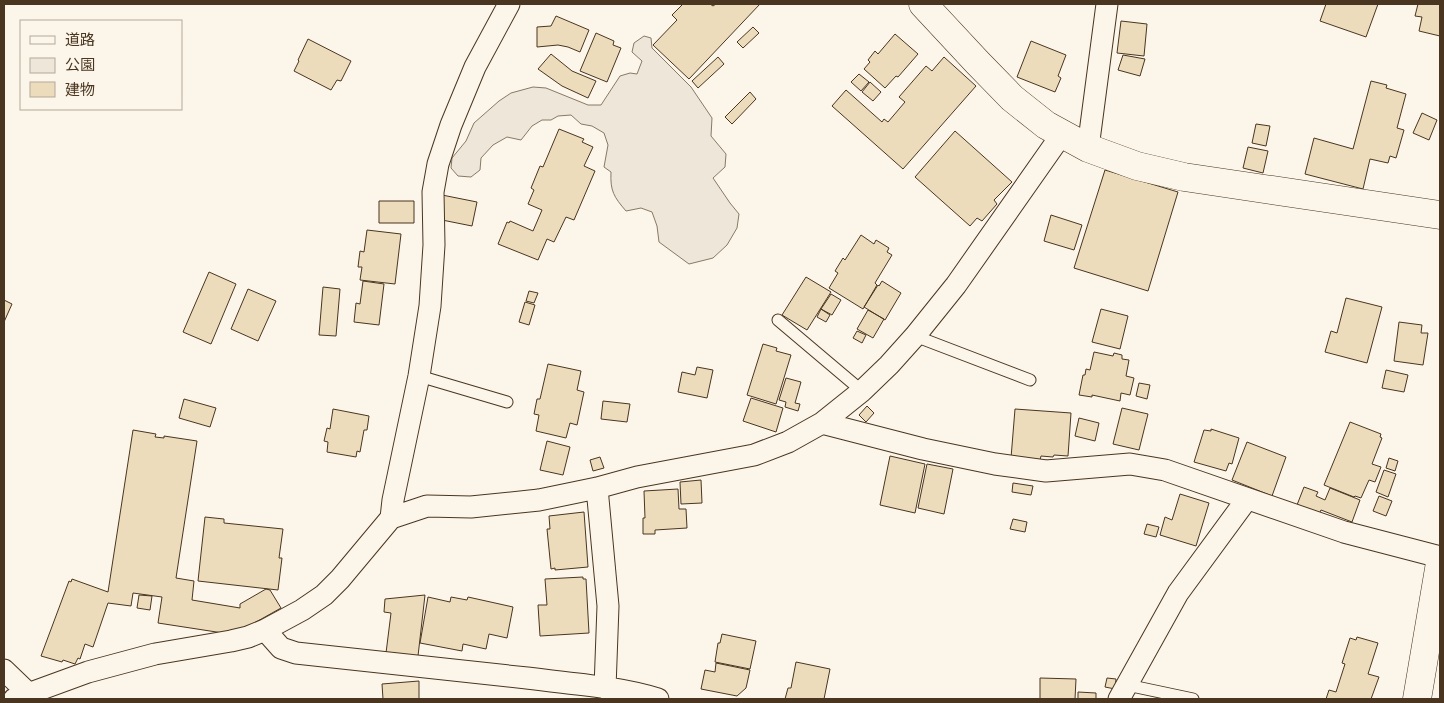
<svg xmlns="http://www.w3.org/2000/svg" width="1444" height="703" viewBox="0 0 1444 703" font-family="Poppins,'Noto Sans JP',sans-serif">
  <rect width="100%" height="100%" fill="#fbf6e9"/>
  <path fill="#ede6d9" stroke="#887966" d="M644,36L651,38L652,48L691,87L712,118L711,136L726,154L725,167L713,178L730,203L739,214L737,228L727,245L713,258L689,264L659,242L657,226L652,212L641,208L626,211C614,197 610,191 611,172L604,167L608,145L604,133L592,126L581,124L571,115L558,116L551,120H542L532,126L521,140L507,137L493,145L481,158L480,170L471,177L458,176L451,168L452,158L466,141L474,123L499,101L511,93L533,87L546,88L588,105H601L620,76L630,73L637,74L642,61L632,52L634,43Z"/>
  <path fill="#ecdcbc" stroke="#4a3520" d="M683,4H710L713,6L716,4H760L689,79L653,45L677,20L672,15Z
    M1326,4H1378L1366,37L1320,21Z
    M1418,4H1440V36L1419,31L1422,17L1415,16Z
    M556,16L589,30L580,52L568,47L558,45L537,47V27L551,26Z
    M1121,21L1147,24L1144,56L1117,53Z
    M753,27L759,33L743,48L737,42Z
    M596,33L614,41L613,45L621,48L607,82L580,71Z
    M895,34L918,54L898,77L896,76L885,88L864,69L870,62L868,60L875,51L878,54Z
    M308,39L351,61L341,81L337,80L331,90L294,71L299,61L298,60Z
    M1031,41L1066,55L1058,76L1061,78L1055,92L1017,77Z
    M551,54L572,71L596,81L588,98L562,86L538,69Z
    M1123,55L1145,59L1140,76L1118,70Z
    M718,57L724,64L698,88L692,81Z
    M944,57L976,86L903,169L832,106L846,90L882,122L884,119L888,122L905,102L899,97L926,66L932,71Z
    M859,74L869,82L861,91L851,82Z
    M1371,81L1387,85L1386,88L1406,94L1397,128L1404,130L1396,158L1390,156L1388,163L1370,159L1363,189L1305,174L1314,138L1353,149Z
    M870,82L881,92L873,101L862,92Z
    M750,92L756,99L732,124L725,117Z
    M1422,113L1437,120L1429,140L1413,133Z
    M1256,124L1270,126L1266,146L1252,143Z
    M559,129L584,139L582,142L593,147L584,166L595,171L574,220L566,217L554,242L547,239L538,260L498,244L507,222L509,223L510,221L533,231L542,210L528,204L534,190L531,188L540,166L543,167Z
    M955,131L1012,182L994,200L997,204L982,221L977,218L970,226L915,177Z
    M1248,147L1268,151L1263,173L1243,168Z
    M1105,170L1178,192L1148,291L1074,268Z
    M442,195L477,202L472,226L437,219Z
    M379,201H414V223H379Z
    M1051,215L1082,225L1074,250L1044,241Z
    M367,230L401,234L395,284L360,280L362,267H358L360,251L364,252Z
    M861,235L874,244L876,240L889,248L887,252L892,255L875,283L877,285L863,309L829,288L838,273L835,271L843,258L845,260Z
    M209,272L236,284L211,344L183,332Z
    M806,277L831,292L807,330L782,315Z
    M363,281L384,284L379,325L354,322L356,303L360,304Z
    M882,281L901,293L885,320L864,307L878,285L879,286Z
    M323,287L340,289L336,336L319,335Z
    M248,289L276,301L258,341L231,329Z
    M529,291L538,293L534,303L526,301Z
    M831,294L841,300L832,315L821,309Z
    M1346,298L1382,307L1367,363L1325,352L1331,331L1337,333Z
    M4,300L12,304L4,322Z
    M525,302L535,305L529,325L519,322Z
    M821,309L830,315L826,322L817,317Z
    M1101,309L1128,316L1120,349L1092,342Z
    M868,310L884,319L873,338L857,329Z
    M1399,322L1422,325L1421,333H1428L1423,365L1394,361Z
    M857,331L866,335L862,343L853,338Z
    M763,344L777,348L776,351L791,355L776,404L747,395Z
    M1094,352L1113,356L1114,353L1122,355V359L1129,360L1126,376L1134,378L1130,395L1121,393L1120,401L1092,395V397L1079,395L1083,375H1085L1086,369L1090,370Z
    M548,364L581,371L577,390L584,392L577,425L570,423L566,438L536,431L539,415L534,414L537,399H540Z
    M697,367L713,370L707,398L678,392L682,372L695,375Z
    M1386,370L1408,375L1404,392L1382,388Z
    M786,378L801,382L795,403L800,404L798,411L785,407L786,402L779,400Z
    M1139,383L1150,385L1147,399L1136,396Z
    M751,398L783,408L776,432L743,421Z
    M184,399L216,408L210,427L179,418Z
    M603,401L630,404L627,422L601,419Z
    M867,406L874,413L866,422L859,415Z
    M1122,408L1148,414L1139,450L1113,444Z
    M333,409L369,416L367,430H364L360,452L357,451L356,457L327,452L328,442L324,441L327,428L330,429Z
    M1015,409L1071,413L1068,456L1054,455L1053,457L1041,456L1040,460L1011,458Z
    M1079,418L1099,423L1095,441L1075,436Z
    M1350,422L1381,434L1380,437L1382,438L1372,464L1381,467L1375,482L1369,480L1361,498L1355,496L1354,497L1324,485Z
    M1211,429L1239,438L1232,464L1229,463L1226,471L1194,462L1204,430L1211,431Z
    M133,430L156,434L155,437L164,438V436L197,441L176,578L194,581L192,600L240,608V604L266,589L270,590L281,608L240,631L236,635L158,623L162,597L133,593L131,606L108,603L93,647L85,644L80,659L78,658L75,664L63,660L62,662L41,656L69,581L71,582L72,579L108,592Z
    M547,441L570,447L563,475L540,470Z
    M1247,442L1286,457L1272,496L1232,480Z
    M890,456L925,464L915,513L880,505Z
    M600,457L604,468L593,471L590,460Z
    M1389,458L1398,461L1395,471L1386,468Z
    M927,464L953,469L944,514L918,508Z
    M1384,470L1396,474L1388,497L1376,492Z
    M701,480L702,503L681,504L680,482Z
    M1013,483L1033,486L1031,495L1012,492Z
    M1304,487L1318,492L1316,496L1325,500L1330,488L1360,500L1352,522L1321,510L1319,514L1297,505Z
    M678,489L679,509H686L687,528L655,530V534H643V518H645L644,491Z
    M1180,494L1209,503L1196,546L1160,535L1165,517L1172,520Z
    M1379,496L1392,501L1386,516L1373,511Z
    M584,512L588,567L555,570V568L551,569L547,529H550L549,516Z
    M205,517L224,519V523L283,529L279,558H282L278,590L198,581Z
    M1013,519L1027,522L1025,532L1010,529Z
    M1147,524L1159,527L1156,537L1144,534Z
    M583,577V579H586L589,633L540,636L538,605H547L545,579Z
    M139,595L152,596L150,610L137,608Z
    M425,595L418,656L386,653L391,613L384,612L385,599Z
    M428,597L450,602L451,597L467,600L468,597L513,607L507,638L489,634L486,649L463,644L462,651L420,643Z
    M722,634L756,641L750,669L715,662L718,643H720Z
    M1357,637L1378,643L1368,674L1379,677L1371,699H1326L1329,690L1336,692L1345,664L1342,663L1350,638L1356,640Z
    M796,662L830,669L824,699H785L788,688H791Z
    M716,663L750,670L746,688L737,696L701,689L705,670L715,672Z
    M1040,678L1076,679L1075,699H1040Z
    M1107,678L1116,679L1115,689L1105,687Z
    M419,681V699H383L382,684Z
    M1078,692L1096,693V699H1078Z"/>
  <g fill="none" stroke-linecap="round" stroke-linejoin="round">
    <g stroke="#4a3520" stroke-width="13">
      <path id="service" d="M778,320L862,391
        M915,336L1030,380
        M419,376L507,402
        M1127,685L1193,699"/>
    </g>
    <g stroke="#4a3520" stroke-width="23">
      <path id="minor" d="M1088,148L1107,4
        M822,423L923,449L995,464L1046,471L1130,464L1165,470L1344,532L1440,557
        M597,488L608,606L605,688
        M391,518L427,506L471,507L539,500L597,488L637,477L754,455L788,442L822,423L862,391L889,365L915,336L956,285L1062,134
        M265,630L281,648L296,653C373,661 450,669 527,678C571,684 616,686 658,699
        M4,670L29,694
        M14,699L88,672L155,654L231,641L248,637L265,630L302,610L324,595L340,579L391,518L393,500L419,376L430,306L434,245L433,192L438,164L451,125L475,67L509,4
        M1119,699L1178,593L1247,499"/>
    </g>
    <g stroke="#4a3520" stroke-width="29">
      <path id="tertiary" d="M923,4L977,62L1012,98L1046,125L1088,148L1137,166L1184,177L1440,215"/>
    </g>
    <g stroke="#4a3520" stroke-width="29">
      <path id="secondary" d="M1417,699L1440,563"/>
    </g>
    <use href="#service" stroke="#fbf6e9" stroke-width="11"/>
    <use href="#minor" stroke="#fbf6e9" stroke-width="21"/>
    <use href="#tertiary" stroke="#fbf6e9" stroke-width="28"/>
    <use href="#secondary" stroke="#fbf6e9" stroke-width="28"/>
  </g>
  <rect width="1444" height="703" fill="none" stroke="#4a3520" stroke-width="10"/>
  <rect x="20" y="20" width="162" height="90" fill="#fbf6e9" stroke="#b4a999"/>
  <rect x="30" y="36" width="25" height="8" fill="#fbf6e9" stroke="#b4a999"/>
  <text x="65" y="45" font-size="15" fill="#4a3520">道路</text>
  <rect x="30" y="58" width="25" height="15" fill="#ede6d9" stroke="#b4a999"/>
  <text x="65" y="70" font-size="15" fill="#4a3520">公園</text>
  <rect x="30" y="82" width="25" height="15" fill="#ecdcbc" stroke="#b4a999"/>
  <text x="65" y="95" font-size="15" fill="#4a3520">建物</text>
</svg>
